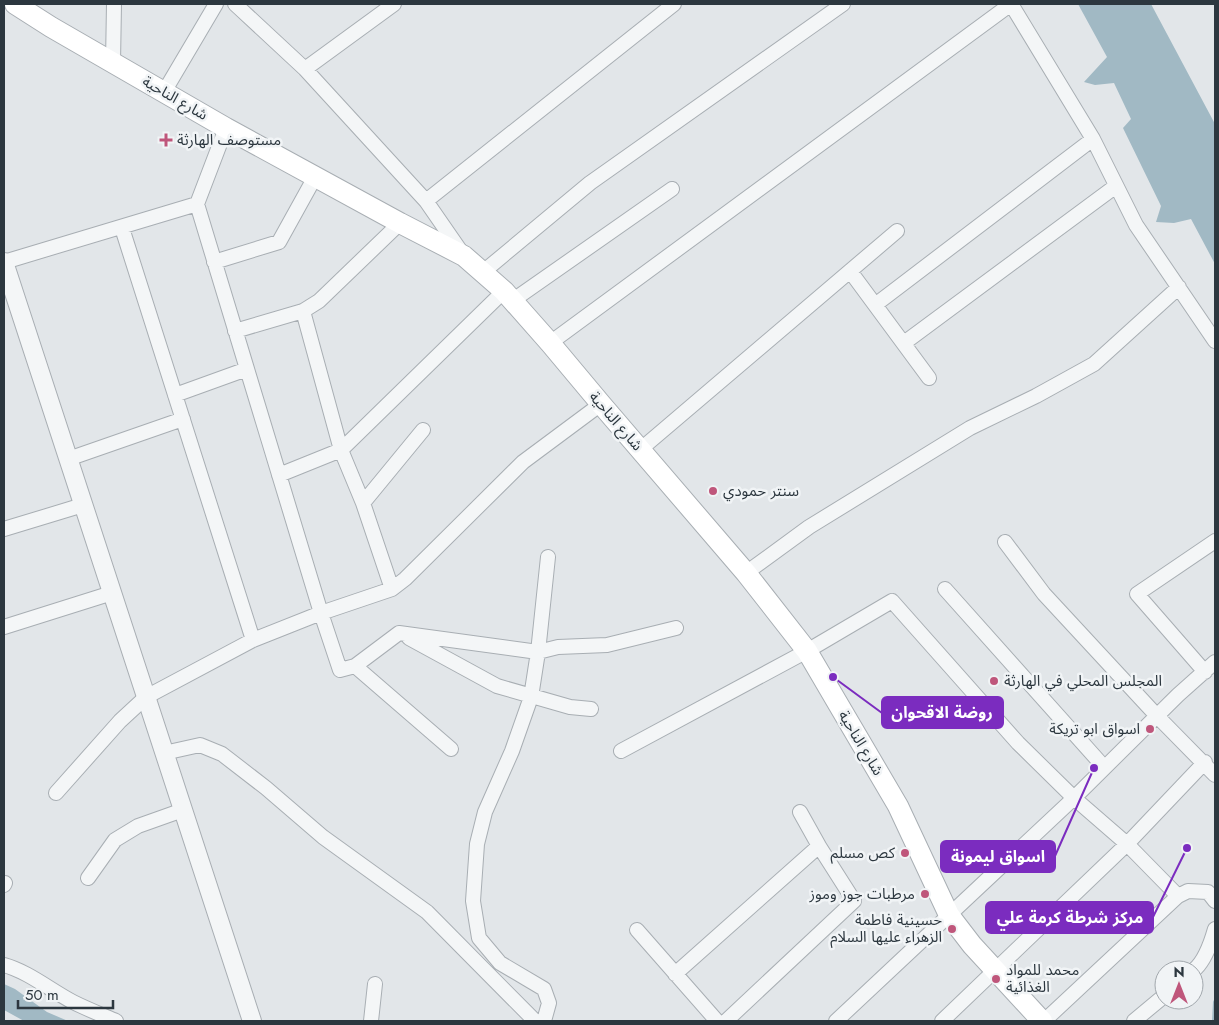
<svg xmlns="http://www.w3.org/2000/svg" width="1219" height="1025" viewBox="0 0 1219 1025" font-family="Jost,'Noto Sans Arabic',sans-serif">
  <rect width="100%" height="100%" fill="#e2e6e9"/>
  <path fill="#a1b9c4" d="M1078,4H1151L1215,124V264L1191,219L1174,223L1156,222L1161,206L1123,128L1131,119L1114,83L1095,85L1084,82L1107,57Z
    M4,984L15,989L47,1012L68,1021H24L4,1010Z"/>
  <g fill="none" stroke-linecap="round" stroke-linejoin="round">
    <path stroke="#a1b9c4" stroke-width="4" d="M1214,1021L1215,1002"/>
    <g stroke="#a8aeb3" stroke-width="16">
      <path id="minor" d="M235,4L305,69L426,201L462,253
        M1011,4L1093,139L1136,225L1215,341
        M113,62L114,4
        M305,69L394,4
        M164,92L216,4
        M426,201L674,4
        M197,204L321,613L340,670L355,666L399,633L538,652L558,647L607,645L676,628
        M122,228L253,640
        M4,262L197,204L226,128
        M214,262L279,242L315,177
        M850,271L929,378
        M483,272L590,183L843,4
        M512,301L672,189
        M875,305L1093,139
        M235,331L303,311
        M550,343L1011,4
        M904,343L1116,186
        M175,395L247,369
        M641,449L897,231
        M68,459L183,419
        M279,475L341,450L504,291
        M363,503L423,430
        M4,529L83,505
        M1005,542L1044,594L1157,716L1215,775
        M746,573L809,527L970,428L1036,396L1094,364L1179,287
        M392,589L363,503L341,450L303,311L319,301L400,223
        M945,589L1104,767
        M4,627L112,593
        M409,638L497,686L570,707L591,709
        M355,666L451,749
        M1205,672L1137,594L1215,541
        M621,751L807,651L892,601L1018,743L1074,798L1127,844L1178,896
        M164,753L200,745L222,754L266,788L323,837L427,912L535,1021
        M56,793L120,721L146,697L253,640L321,613L392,589L405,579L523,462L601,404
        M88,878L115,840L138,826L183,810
        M4,885L5,883
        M637,930L717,1021
        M4,965C29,972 50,990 73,1002C87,1009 102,1015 116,1021
        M1194,970C1205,961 1211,943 1215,929
        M675,974L819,846
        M371,1021L375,984
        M544,1021L549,1003L544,989L500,963L479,938L473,901L477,844L485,812L512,751L531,697L538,652L548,557
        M726,1021L854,901L819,846L800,812
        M836,1021L1074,798L1178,695L1215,662
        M942,1021L1127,844L1205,762
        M1044,1021L1178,896L1188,891L1208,892L1215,901
        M1134,1021L1164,996"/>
    </g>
    <g stroke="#a8aeb3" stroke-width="20">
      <path id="tertiary" d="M4,262L252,1021"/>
    </g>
    <g stroke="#a8aeb3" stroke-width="22">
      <path id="secondary" d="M15,4L51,27L226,128L400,223L464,256L504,291L550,343L601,404L746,573L807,651L898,806L949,915L972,945L1042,1021"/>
    </g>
    <use href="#minor" stroke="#f4f6f7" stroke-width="14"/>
    <use href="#tertiary" stroke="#f4f6f7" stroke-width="18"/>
    <use href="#secondary" stroke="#fff" stroke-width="20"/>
  </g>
  <g fill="#bf567b" stroke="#f1f4f6" stroke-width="2">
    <path d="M163.5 132.5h5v5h5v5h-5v5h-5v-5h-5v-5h5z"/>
    <circle cx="713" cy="491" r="5"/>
    <circle cx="994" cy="681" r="5"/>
    <circle cx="1150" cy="729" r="5"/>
    <circle cx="905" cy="853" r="5"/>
    <circle cx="925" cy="894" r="5"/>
    <circle cx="952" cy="929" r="5"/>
    <circle cx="996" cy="979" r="5"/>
  </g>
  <g text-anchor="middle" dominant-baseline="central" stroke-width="5" stroke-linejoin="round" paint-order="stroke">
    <g font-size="15" fill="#2c373f" stroke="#f1f4f6">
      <text transform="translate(175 98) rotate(30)">شارع الناحية</text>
      <text transform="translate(616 421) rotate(49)">شارع الناحية</text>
      <text transform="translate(861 743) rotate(59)">شارع الناحية</text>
    </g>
    <g font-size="15" fill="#2c373f" stroke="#f1f4f6" text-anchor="start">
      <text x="177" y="140">مستوصف الهارثة</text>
      <text x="723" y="491">سنتر حمودي</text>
      <text x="1004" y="681">المجلس المحلي في الهارثة</text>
      <text x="1140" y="729" text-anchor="end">اسواق ابو تريكة</text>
      <text x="895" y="853" text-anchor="end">كص مسلم</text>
      <text x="915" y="894" text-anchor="end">مرطبات جوز وموز</text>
      <text x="942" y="920" text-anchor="end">حسينية فاطمة<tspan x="942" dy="17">الزهراء عليها السلام</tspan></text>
      <text x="1006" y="970">محمد للمواد<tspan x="1006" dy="17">الغذائية</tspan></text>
    </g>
  </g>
  <path fill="none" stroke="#7b2cbf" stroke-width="2" d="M833 677L882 713M1094 768L1055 856M1187 848L1153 917"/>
  <g fill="#7b2cbf" stroke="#f1f4f6" stroke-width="2">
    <circle cx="833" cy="677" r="5"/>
    <circle cx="1094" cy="768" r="5"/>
    <circle cx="1187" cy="848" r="5"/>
  </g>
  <g fill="#7b2cbf" stroke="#7b2cbf" stroke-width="2">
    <rect x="882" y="697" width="121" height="31" rx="5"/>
    <rect x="941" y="841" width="114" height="31" rx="5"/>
    <rect x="986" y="902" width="167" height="31" rx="5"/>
  </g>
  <g font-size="16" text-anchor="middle" font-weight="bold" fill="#fff">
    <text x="942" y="718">روضة الاقحوان</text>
    <text x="998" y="862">اسواق ليمونة</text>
    <text x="1070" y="923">مركز شرطة كرمة علي</text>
  </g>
  <rect width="1219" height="1025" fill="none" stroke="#2c373f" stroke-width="10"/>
  <g transform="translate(1179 985)"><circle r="24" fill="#f1f4f6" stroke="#a2a8ad"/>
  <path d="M0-4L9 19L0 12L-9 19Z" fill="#bf567b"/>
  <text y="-8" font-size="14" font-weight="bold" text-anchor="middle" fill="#2c373f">N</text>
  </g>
  <path d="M18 1000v8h95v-8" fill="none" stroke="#2c373f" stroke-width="2.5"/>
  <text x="25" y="1000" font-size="15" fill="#2c373f" stroke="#f1f4f6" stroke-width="4" paint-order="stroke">50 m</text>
</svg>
